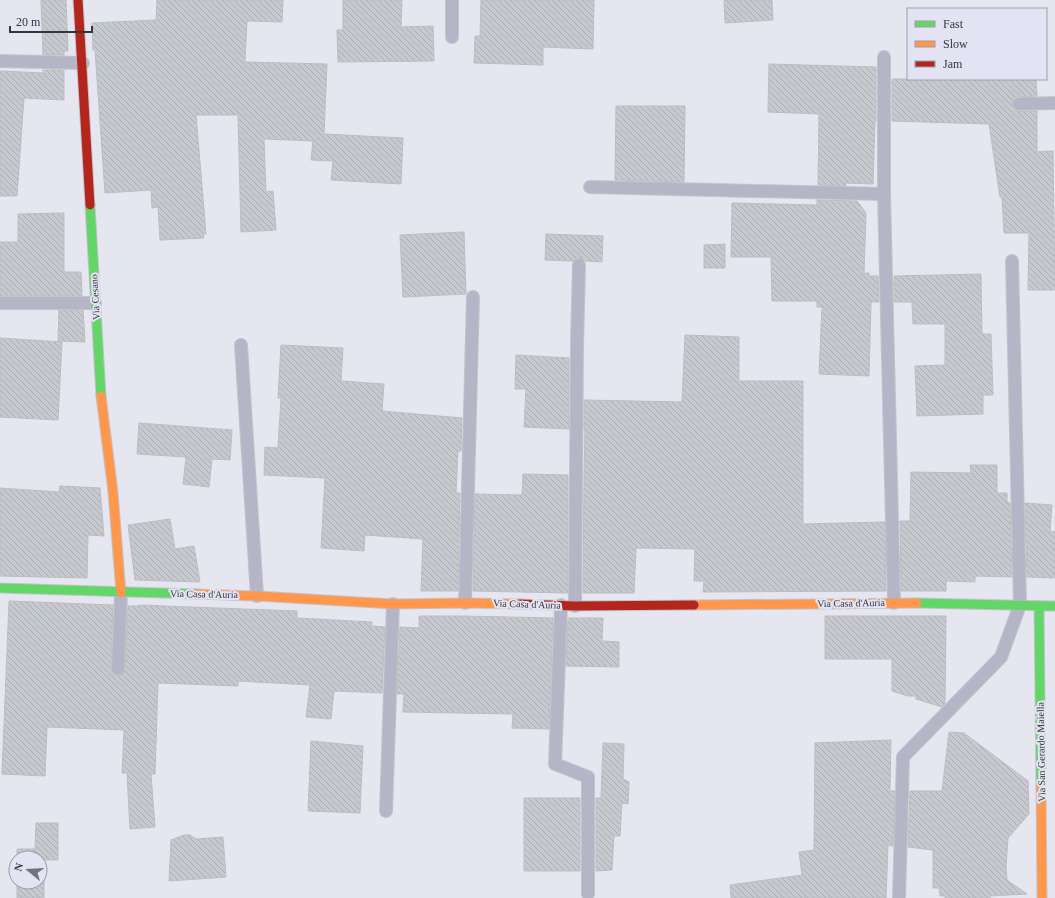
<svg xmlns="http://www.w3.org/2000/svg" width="1055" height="898" viewBox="0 0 1055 898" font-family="'Times New Roman',serif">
  <defs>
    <pattern id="building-back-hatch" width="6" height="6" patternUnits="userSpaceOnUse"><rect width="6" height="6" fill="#c8c8cf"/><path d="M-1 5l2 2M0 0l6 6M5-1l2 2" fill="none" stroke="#acacb3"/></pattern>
  </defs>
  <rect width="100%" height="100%" fill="#e6e6f0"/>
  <path fill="url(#building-back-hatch)" stroke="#bcbcc3" d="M41,0H66L68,51H64V55H43Z
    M157,0H283L282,22L247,21L245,62L327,64L324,134L403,138L401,184L331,180L333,161L311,160L313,141L264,139L266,192L273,191L276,230L241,232L238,115H196L206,234H203L204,238L160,240L158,207L152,208L151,190L105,193L95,50H93L92,23L156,20Z
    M343,0H402L401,27L433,26L434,61L338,62L337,30H343Z
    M481,0H594L593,49L543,47V65L474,63L475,36H480Z
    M724,0H772L773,20L725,23Z
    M769,64L876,67V121H875L873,184L845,183L846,186L818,185L819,114L768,112Z
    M43,70H64V100L24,98L17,196H0V71L43,73Z
    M892,79H1036L1037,96L1015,97L1013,100L1012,105L1016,111H1037V152L1053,151L1055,290H1028L1029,233H1004L1002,197H1000L989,124L892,121Z
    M616,106H685L684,182L615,180Z
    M817,200L857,201L866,213L864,273H869V276H878L879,302H871L869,376L819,374L822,307H817V301H772L771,257H731L732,203L817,205Z
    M64,213V272H81L82,296H0V242H18V214Z
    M464,232L466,294L403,297L400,235Z
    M546,234L603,236L602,262L586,261L580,258H576L573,261L545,260Z
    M725,244V268H704V245Z
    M981,274L982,334H991L993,395H983V414L917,416L915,366L945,365V324H913L912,302H894V276Z
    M59,310H83L85,342L58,341Z
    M685,335L739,337V381H803V524L885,522L886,591L703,592L704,581H694L695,549L636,548L634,593H583L584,476L585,430H584V400L682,402Z
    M0,338L62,342L58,420L0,417Z
    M281,345L343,348L341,381L384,384L382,411L462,418L461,451H458L456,493H460L458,591H421L423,539L365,535L364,551L321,548L325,478L264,475L265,447L278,448L281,398H278Z
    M516,355L569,358V429L524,427L526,389H515Z
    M139,423L232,430L230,460L212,459L209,487L183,484L186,457L137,454Z
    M970,465H997V493H1007V502L1010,503L1012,577L975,576V582L946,581V591H901L900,521H910L911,472L971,473Z
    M523,474L568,475V593L473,591L475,494L522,495Z
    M60,486L100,488L104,536L88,535L87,578L0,576V488L59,492Z
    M1025,503L1052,505L1050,531L1055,532V578L1027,577Z
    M170,519L175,549L194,546L200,582L135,580L128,525Z
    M9,601L113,605L111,669L112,673L117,676L122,675L125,669L128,606H139V605L297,611V618L372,622L371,626L385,627L382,693L334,691L331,719L306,717L310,685L238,681V686L158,683L155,774H151L155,827L130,829L127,773H122L124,730L47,727L45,776L2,774Z
    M419,616H465L553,618L549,729L512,728L513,714L403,712L404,694H397L400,627L419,628Z
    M825,616H946L945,703L942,707L916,699V696H908L892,691V659H825Z
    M568,618H603L602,641L619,642V667L566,666Z
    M949,732L964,733L1028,781L1029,814L1008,838L1006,866L1007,880L1027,894L990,896V898H945V896H940L939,888H933V850L908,847L910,791H942Z
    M891,740L890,791H895L893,846L888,845L886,898H731L730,885L802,875L799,852L814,850L815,743Z
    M311,741L363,746L360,813L308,811Z
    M603,743L624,744L623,779L629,782L628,804L622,803L620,836H614L612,870L596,871V798H601Z
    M524,798H580V871H524Z
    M36,823H58V860H44V898H17V882H40V858H17V849H35Z
    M184,835H190L196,839L223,837L226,877L169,881L171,840Z"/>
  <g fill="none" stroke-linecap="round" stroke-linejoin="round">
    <g stroke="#c3c3cb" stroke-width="14">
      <path id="lane" d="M452,37V0
        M884,57V194L894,603
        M0,61L83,63
        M1019,104L1055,103
        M590,187L884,194
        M0,303H95
        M241,345L257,596
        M465,603L473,297
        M561,605L555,764L588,777V894
        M575,606L577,344L579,265
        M118,669L121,593
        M386,811L393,604
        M899,898L903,757L1001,657L1020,605L1012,261"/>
    </g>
    <g stroke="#c3c3cb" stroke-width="11">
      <path id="fast" d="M90,205L101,396
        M0,588L196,594
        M917,603L1055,606
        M1039,606L1041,785"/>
    </g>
    <g stroke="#c3c3cb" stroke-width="11">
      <path id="slow" d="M101,396L113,492L121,593
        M196,594L257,596L393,604L465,603L520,604
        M694,605L917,603
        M1041,785L1042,898"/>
    </g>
    <g stroke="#c3c3cb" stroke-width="11">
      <path id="jam" d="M78,0L90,205
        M520,604L575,606L694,605"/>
    </g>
    <use href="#lane" stroke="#b6b5c7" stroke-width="12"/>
    <use href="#fast" stroke="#63d668" stroke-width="9"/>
    <use href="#slow" stroke="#ff974d" stroke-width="9"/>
    <use href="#jam" stroke="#b3261e" stroke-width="9"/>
  </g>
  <g text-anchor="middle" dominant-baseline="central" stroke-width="4" stroke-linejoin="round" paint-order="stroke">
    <g font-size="10" fill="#35353b" stroke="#e3e3f3">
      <text transform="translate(95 297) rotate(-93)">Via Cesano</text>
      <text transform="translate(204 594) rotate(1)">Via Casa d'Auria</text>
      <text transform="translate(851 603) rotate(-1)">Via Casa d'Auria</text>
      <text transform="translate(527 604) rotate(2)">Via Casa d'Auria</text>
      <text transform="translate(1041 752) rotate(-91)">Via San Gerardo Maiella</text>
    </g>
  </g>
  <rect x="907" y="8" width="140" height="72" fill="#e3e3f3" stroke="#9d9da9"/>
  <rect x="915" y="21" width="20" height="6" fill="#63d668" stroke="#9d9da9"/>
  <text x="943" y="28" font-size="12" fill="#35353b">Fast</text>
  <rect x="915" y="41" width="20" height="6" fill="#ff974d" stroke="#9d9da9"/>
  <text x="943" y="48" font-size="12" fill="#35353b">Slow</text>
  <rect x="915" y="61" width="20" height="6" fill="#b3261e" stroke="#9d9da9"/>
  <text x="943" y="68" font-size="12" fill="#35353b">Jam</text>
  <g transform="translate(28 870) rotate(288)"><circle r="19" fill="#e3e3f3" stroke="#9d9da9"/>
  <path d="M0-3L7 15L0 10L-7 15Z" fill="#73737a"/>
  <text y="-6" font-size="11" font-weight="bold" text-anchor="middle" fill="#35353b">N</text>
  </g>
  <path d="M10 26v6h82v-6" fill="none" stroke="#35353b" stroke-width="2"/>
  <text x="16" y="26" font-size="12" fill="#35353b" stroke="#e3e3f3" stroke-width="3" paint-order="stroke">20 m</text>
</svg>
